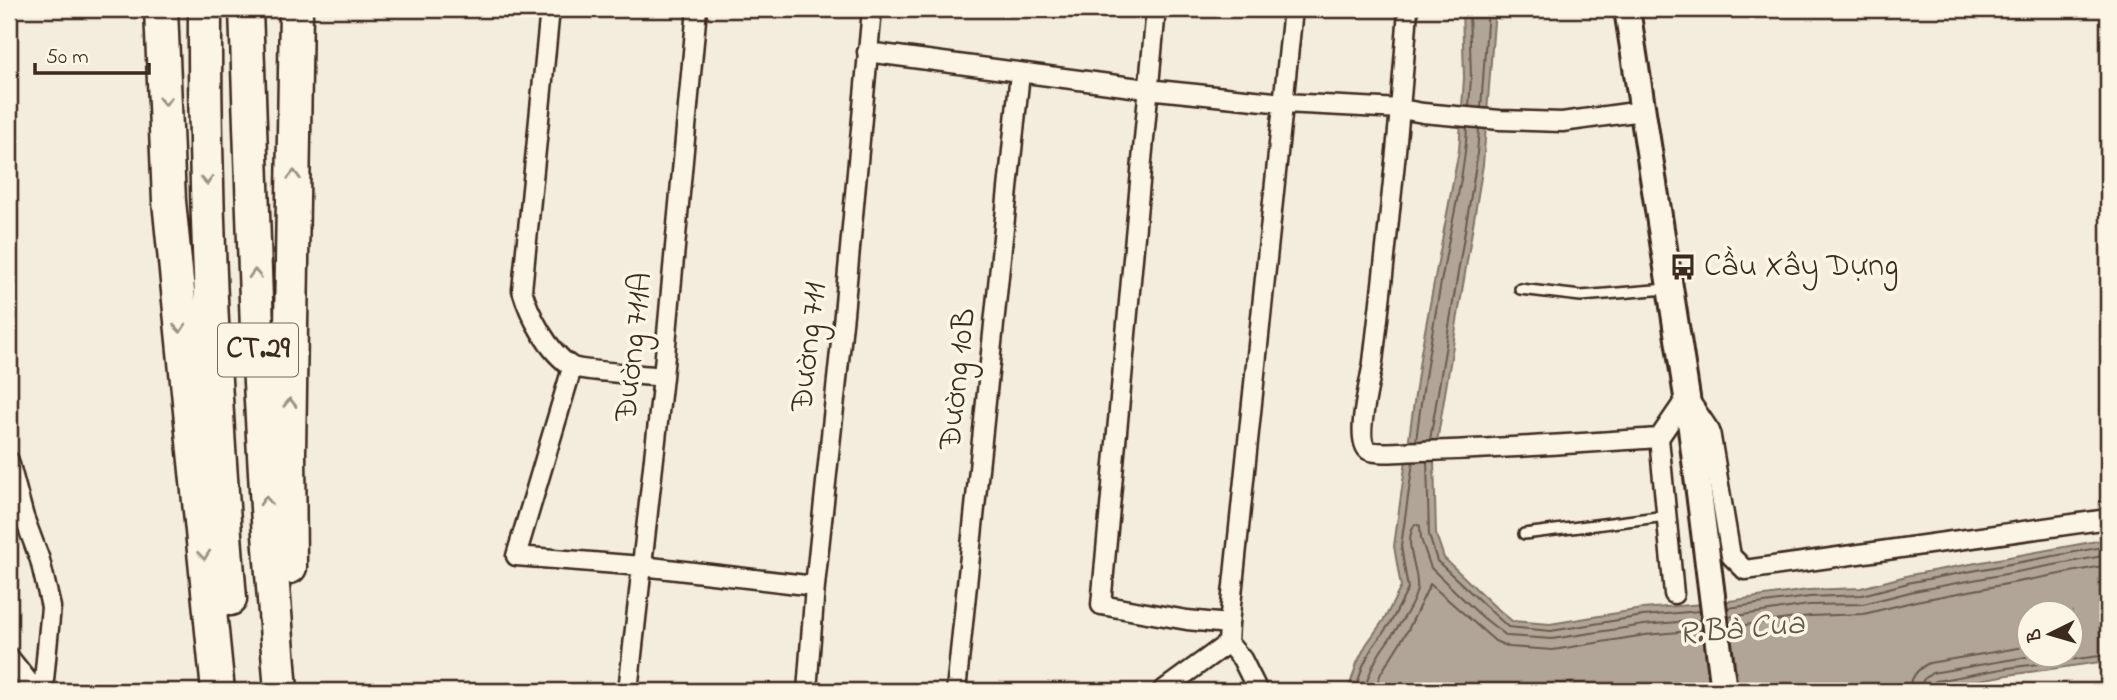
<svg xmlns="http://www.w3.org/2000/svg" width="2117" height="700" viewBox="0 0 2117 700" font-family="'Indie Flower',sans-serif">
  <rect width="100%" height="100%" fill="#f4eddd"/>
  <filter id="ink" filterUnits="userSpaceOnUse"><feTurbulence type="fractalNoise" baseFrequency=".0143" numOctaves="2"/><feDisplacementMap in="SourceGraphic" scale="14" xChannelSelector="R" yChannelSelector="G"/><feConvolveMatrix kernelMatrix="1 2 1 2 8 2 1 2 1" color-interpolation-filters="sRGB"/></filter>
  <g filter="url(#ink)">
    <path fill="#b0a596" stroke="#817466" stroke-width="2" fill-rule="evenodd" d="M1462,9H1495L1483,165L1434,460L1436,534L1444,558L1492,604L1512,621L1550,624L1642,609L1715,603L1808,590L1861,588L1910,575L2108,539V661L2008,675L1918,691H1348L1357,663L1366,645L1385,618L1401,587L1394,546L1421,352L1459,150L1464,78ZM2030,612H2072V654H2030Z"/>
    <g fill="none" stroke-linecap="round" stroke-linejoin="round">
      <path stroke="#6a5b4e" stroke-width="2" d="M1469,107L1471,78L1469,9
        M1481,108L1488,9
        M1430,440L1476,165L1479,129
        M1416,441C1424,375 1436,309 1448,244C1456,205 1465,167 1467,128
        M1427,461L1429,535L1437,561L1508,627L1551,631L1643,616L1700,611
        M1728,608L1809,597L1862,595L1912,582L2108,546
        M1729,617L1809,605L1863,604L1914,591L2108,555
        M1730,627L1810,616L1864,614L1916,601L2108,565
        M1355,691L1363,666L1372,648L1391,622L1408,589L1401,546L1413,462
        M1364,691C1368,677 1373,663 1381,651C1391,636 1415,606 1417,588C1419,567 1402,544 1415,524L1420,526L1421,539L1431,568L1481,616L1507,636L1552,639L1644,625L1701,620
        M1374,691L1381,673L1408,630L1430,584L1495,641L1509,647L1553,650L1645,635L1702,630
        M1910,691C1910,678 1917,669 1929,663L2030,646
        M1921,691L1923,680L1932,673L2043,654
        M1929,691L1930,685L1936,681L2007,668L2108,655"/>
      <g stroke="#3b2a1e" stroke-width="14">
        <path id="lane" d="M1520,289L1581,296L1667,289
          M1524,534L1666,516"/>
      </g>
      <g stroke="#3b2a1e" stroke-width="23">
        <path id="street" d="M550,9L522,290C529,314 548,352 571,366C579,371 648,375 663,377
          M1156,9L1101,605L1187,620L1229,624L1228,643
          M1408,9C1400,127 1387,244 1373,362C1371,378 1354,439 1368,450C1376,455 1410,451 1421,451C1501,449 1580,443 1659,438
          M867,52L1147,89L1284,103L1401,109L1423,113L1500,120L1562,122L1642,111
          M572,368L516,556L642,566L815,586
          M9,461L24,517L40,560L51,607L43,691
          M1674,594L1659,438L1687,397L1710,431L1731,556L1745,570L2108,519
          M1229,624L1293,9
          M1228,643L1242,659L1258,691
          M9,657L36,691
          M628,691L663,377L697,9
          M807,691L815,586L844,314L872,9
          M956,691L1020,73
          M1162,691L1228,643"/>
      </g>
      <g stroke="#3b2a1e" stroke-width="30">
        <path id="secondary" d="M1627,9L1687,397L1724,691"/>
      </g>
      <g stroke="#3b2a1e" stroke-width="37">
        <path id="highway" d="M161,9L169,201L218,691
          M205,9C204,206 214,403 230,599
          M246,9L257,329L267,508L281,691
          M290,567L289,452L296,9"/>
      </g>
      <use href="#lane" stroke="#fcf5e5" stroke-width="9"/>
      <use href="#street" stroke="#fcf5e5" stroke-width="18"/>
      <use href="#secondary" stroke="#fcf5e5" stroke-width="24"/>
      <use href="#highway" stroke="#fcf5e5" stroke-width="32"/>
    </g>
    <defs><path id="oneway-chevron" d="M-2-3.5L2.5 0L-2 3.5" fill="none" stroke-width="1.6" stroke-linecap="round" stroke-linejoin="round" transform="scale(1.75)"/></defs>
    <g stroke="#9c9082">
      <use href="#oneway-chevron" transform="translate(165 101) rotate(88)"/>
      <use href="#oneway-chevron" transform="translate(294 175) rotate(-89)"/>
      <use href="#oneway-chevron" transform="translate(207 180) rotate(88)"/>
      <use href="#oneway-chevron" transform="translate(255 274) rotate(-92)"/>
      <use href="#oneway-chevron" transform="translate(180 328) rotate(85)"/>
      <use href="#oneway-chevron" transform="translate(290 403) rotate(-89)"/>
      <use href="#oneway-chevron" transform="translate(266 501) rotate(-93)"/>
      <use href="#oneway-chevron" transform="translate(204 555) rotate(84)"/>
    </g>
  </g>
  <defs>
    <g id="bus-bare" transform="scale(2.1)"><path d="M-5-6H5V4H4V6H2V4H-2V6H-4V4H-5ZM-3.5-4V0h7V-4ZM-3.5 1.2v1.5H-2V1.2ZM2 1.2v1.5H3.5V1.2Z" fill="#3b2a1e" stroke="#fcf5e5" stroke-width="2.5" paint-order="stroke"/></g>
  </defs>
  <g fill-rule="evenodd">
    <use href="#bus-bare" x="1683" y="267"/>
  </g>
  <g text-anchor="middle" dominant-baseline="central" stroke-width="7" stroke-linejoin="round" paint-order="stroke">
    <rect fill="#fcf5e5" stroke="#75675a" stroke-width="2" x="218" y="323.5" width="80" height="53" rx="5"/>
    <g font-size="30" font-weight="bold" fill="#3b2a1e">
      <text x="258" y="350">CT.29</text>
    </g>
    <g font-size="32" fill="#3b2a1e" stroke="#fcf5e5" text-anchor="start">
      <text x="1704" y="267">Cầu Xây Dựng</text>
    </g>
    <g font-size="32" fill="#3b2a1e" stroke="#fcf5e5">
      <text transform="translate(635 347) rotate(-84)">Đường 711A</text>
      <text transform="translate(810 347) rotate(-84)">Đường 711</text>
      <text transform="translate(959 379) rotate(-84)">Đường 10B</text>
    </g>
    <g font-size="33" font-style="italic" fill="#645548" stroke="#fcf5e5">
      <text transform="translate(1741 630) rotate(-5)">R.Bà Cua</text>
    </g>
  </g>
  <rect width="2117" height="700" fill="none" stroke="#fcf5e5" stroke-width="35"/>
  <rect x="18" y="18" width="2082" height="665" fill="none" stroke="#3b2a1e" stroke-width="2.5" filter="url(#ink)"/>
  <g transform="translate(2050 634) rotate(265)"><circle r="33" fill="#fcf5e5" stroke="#afa495" stroke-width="2"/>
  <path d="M0-5L12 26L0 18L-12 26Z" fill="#3b2a1e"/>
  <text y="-10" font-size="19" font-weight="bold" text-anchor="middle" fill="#3b2a1e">B</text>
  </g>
  <path d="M35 63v10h114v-10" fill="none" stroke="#3b2a1e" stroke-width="3.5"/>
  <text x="46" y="63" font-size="21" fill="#3b2a1e" stroke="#fcf5e5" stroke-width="5" paint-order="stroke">50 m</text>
</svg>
